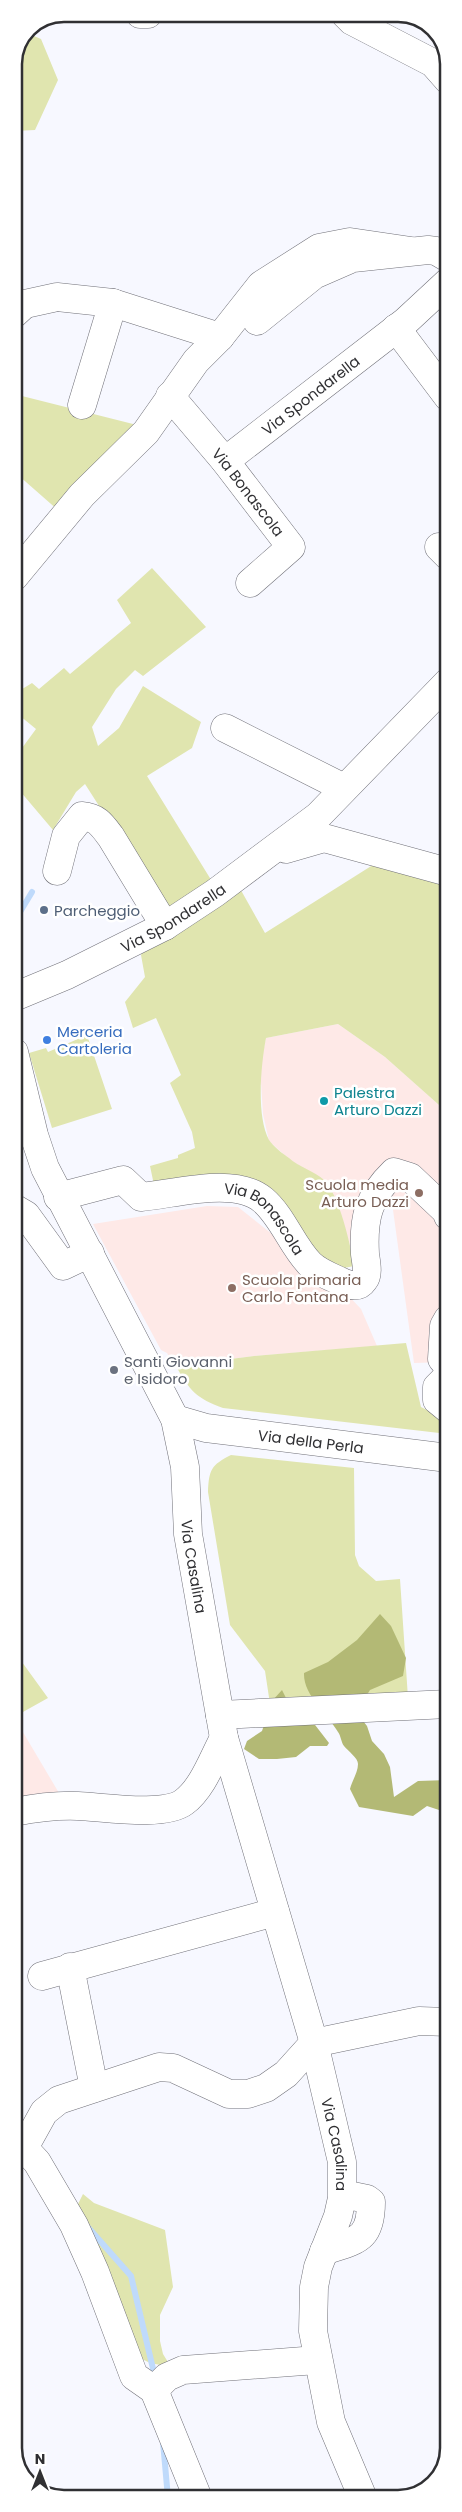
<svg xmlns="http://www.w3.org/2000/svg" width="462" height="2512" viewBox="0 0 462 2512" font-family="Poppins,sans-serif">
  <rect width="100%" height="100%" fill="#f7f8ff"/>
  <path fill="#fee9e7" d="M338,1024L385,1057L448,1113V1362L414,1363L390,1188L352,1251L335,1199L325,1181L290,1160L269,1141L263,1114L260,1067L266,1038Z
    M207,1206L238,1207L343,1290L361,1309L377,1346L254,1356L175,1366L167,1353L161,1350L93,1224Z
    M14,1716V1717L59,1793L14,1801Z"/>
  <path fill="#e0e5af" d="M27,33L41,39L58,80L35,130L14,131V64Z
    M14,394L141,426L59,511L18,475L23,469L14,455Z
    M152,568L206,627L143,676L135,670L116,689L92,727L98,746L119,728L143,686L201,722L192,748L147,776L213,883L167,912L85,784L76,792L53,830L14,784V759L36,729L14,711V694L32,683L39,689L64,668L70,674L131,623L117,600Z
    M376,863L442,883L448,889V1113L385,1057L338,1024L266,1038C261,1064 256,1116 269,1140C273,1146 283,1154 289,1158C299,1167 314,1171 324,1180C339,1194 351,1246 354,1266L344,1268L323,1261L281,1206L154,1185L150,1166L178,1158V1155L195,1148L192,1132L170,1083L181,1075L156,1018L133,1028L125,1002L145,977L141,955L150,939L238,885L265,933Z
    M87,1035L112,1109L52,1128L29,1053L46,1048L48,1052Z
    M406,1343L421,1407L448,1421V1434L223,1408C197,1399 189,1390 176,1366L254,1356Z
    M231,1455L354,1468L355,1555L359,1566L376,1581L400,1579L408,1698L270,1704L265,1671L230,1625L208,1492C209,1470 211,1465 231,1455Z
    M14,1651L48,1698L14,1717Z
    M83,2194L94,2203L165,2230L173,2287L160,2315V2341L163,2354L171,2367L150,2363L140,2358L76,2208Z"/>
  <path fill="#b3b975" d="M380,1614L391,1626L406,1658L403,1676L370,1690L356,1712L367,1726L372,1741L384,1754L390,1767L394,1797L418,1781L448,1780V1813L427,1806L413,1816L359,1807L350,1789C352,1781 358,1772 358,1764C358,1758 348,1751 344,1746C341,1742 341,1736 338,1732C328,1715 303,1695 304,1673L328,1662L357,1640Z
    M282,1690L286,1698L312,1721L329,1743L327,1746H310L296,1757L277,1759H259L244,1749L247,1741L262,1731L272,1701Z"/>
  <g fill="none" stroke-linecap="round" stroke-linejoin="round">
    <path stroke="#bfdafb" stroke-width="6" d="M14,922L32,892
      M86,2225L131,2276L155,2377
      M163,2442L168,2498"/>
    <g stroke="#717179" stroke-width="29">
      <g id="minor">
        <path d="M140,14H148"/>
        <path d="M345,14L352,21L433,63L448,80"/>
        <path d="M14,314L25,304L57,297L113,303L220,337"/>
        <path d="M257,321L314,275L353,258L428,250L436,251L448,258"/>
        <path d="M396,328L448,397"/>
        <path id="s1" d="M170,396L225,461L291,547L250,583"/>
        <path d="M82,405L113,303"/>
        <path id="s2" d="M225,461L406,321L448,282"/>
        <path d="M439,547L448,556"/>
        <path d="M14,577L82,495L146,432L196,361L220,337L261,285L319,248L350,242L411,251"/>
        <path d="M225,728L344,788"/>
        <path d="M286,849L324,838L448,872"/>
        <path d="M57,871L66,836L82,816C97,817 102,825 111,837L165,926"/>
        <path id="s3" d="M14,997L67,975L165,926L215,893L318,816L448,682"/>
        <path id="s4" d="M14,1052L34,1135L45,1168L175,1419L185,1467L188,1534L224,1738L314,2043L342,2162V2198L338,2216L318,2267L314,2287L313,2331L331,2422L363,2498"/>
        <path id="s5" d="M58,1197L123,1180L141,1197C175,1194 235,1176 263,1200C283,1217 292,1246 310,1264C318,1272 331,1277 340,1281C348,1285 358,1289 364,1280C369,1274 366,1262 365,1254C363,1218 368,1197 394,1172L410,1177L446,1211L448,1216"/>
        <path d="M14,1208L26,1215L63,1266L90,1253"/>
        <path d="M448,1319L444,1326L442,1359L448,1366"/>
        <path d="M448,1376L437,1387V1400L448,1409"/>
        <path id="s6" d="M175,1419L206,1428L448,1458"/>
        <path d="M220,1715L448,1704"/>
        <path d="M14,1812C35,1808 57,1805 78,1806C104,1807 164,1817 184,1802C203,1788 213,1758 224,1738"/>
        <path d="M70,1967L94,2088"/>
        <path d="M42,1976L275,1912"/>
        <path d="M14,2145L24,2148L37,2162L74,2225L95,2272L134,2376L154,2390L198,2498"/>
        <path d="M24,2148L44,2112L59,2100L159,2067L173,2068L229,2094H248L266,2088L286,2074L314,2043L419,2021L448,2022"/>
        <path d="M324,2251C356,2240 371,2241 371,2202L367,2199L343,2194"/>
        <path d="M154,2390L167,2377L183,2370L317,2360"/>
      </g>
    </g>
    <use href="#minor" stroke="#fff" stroke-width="28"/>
  </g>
  <circle fill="#5c6f8a" stroke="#fff" stroke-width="2" cx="44" cy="910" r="5"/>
  <circle fill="#3f7fe0" stroke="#fff" stroke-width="2" cx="47" cy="1040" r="5"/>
  <circle fill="#0f9aa8" stroke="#fff" stroke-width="2" cx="324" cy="1101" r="5"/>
  <g fill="#8d6e63" stroke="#fff" stroke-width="2">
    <circle cx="419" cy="1193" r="5"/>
    <circle cx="232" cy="1288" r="5"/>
  </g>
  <circle fill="#6b7280" stroke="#fff" stroke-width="2" cx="114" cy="1370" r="5"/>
  <g text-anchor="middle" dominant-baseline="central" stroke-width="5" stroke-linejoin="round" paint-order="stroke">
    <g font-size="15" fill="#303033" stroke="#fff">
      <text stroke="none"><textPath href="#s2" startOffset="108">Via Spondarella</textPath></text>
      <text stroke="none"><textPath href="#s1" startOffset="124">Via Bonascola</textPath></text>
      <text stroke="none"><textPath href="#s3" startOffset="178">Via Spondarella</textPath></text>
      <text stroke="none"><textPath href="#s5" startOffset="229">Via Bonascola</textPath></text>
      <text stroke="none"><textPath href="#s6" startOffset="138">Via della Perla</textPath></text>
      <text stroke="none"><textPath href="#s4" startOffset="552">Via Casalina</textPath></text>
      <text stroke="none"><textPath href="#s4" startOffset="1148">Via Casalina</textPath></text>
    </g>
    <g font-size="15" fill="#4e5e75" stroke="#fff" text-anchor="start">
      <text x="54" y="910">Parcheggio</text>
    </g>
    <g font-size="15" fill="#366cbe" stroke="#fff" text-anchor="start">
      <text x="57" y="1031">Merceria<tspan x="57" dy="17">Cartoleria</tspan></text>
    </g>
    <g font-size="15" fill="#0d838f" stroke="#fff" text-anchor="start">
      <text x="334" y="1092">Palestra<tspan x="334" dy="17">Arturo Dazzi</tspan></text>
    </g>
    <g font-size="15" fill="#785e54" stroke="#fff" text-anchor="end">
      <text x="409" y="1184">Scuola media<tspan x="409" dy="17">Arturo Dazzi</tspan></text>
      <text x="242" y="1279" text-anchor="start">Scuola primaria<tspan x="242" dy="17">Carlo Fontana</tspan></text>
    </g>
    <g font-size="15" fill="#5b616d" stroke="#fff" text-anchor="start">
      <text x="124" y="1361">Santi Giovanni<tspan x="124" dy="17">e Isidoro</tspan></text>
    </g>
  </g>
  <path d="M0 0H462V2512H0ZM64 22H398A42 42 0 0 1 440 64V2448A42 42 0 0 1 398 2490H64A42 42 0 0 1 22 2448V64A42 42 0 0 1 64 22Z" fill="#fff" fill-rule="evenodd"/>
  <path fill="none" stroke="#303033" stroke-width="2.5" d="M64 22H398A42 42 0 0 1 440 64V2448A42 42 0 0 1 398 2490H64A42 42 0 0 1 22 2448V64A42 42 0 0 1 64 22Z"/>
  <g transform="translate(40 2472)" stroke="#ffffff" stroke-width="4" paint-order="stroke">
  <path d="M0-4L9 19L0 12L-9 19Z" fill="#303033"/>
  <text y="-8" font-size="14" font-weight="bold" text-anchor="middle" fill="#303033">N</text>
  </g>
</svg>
